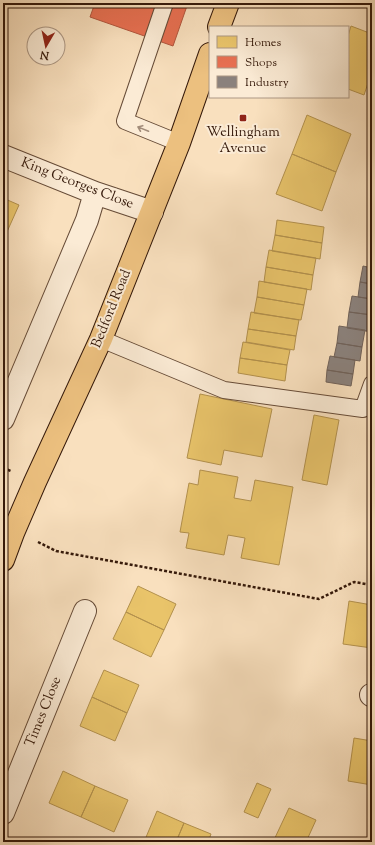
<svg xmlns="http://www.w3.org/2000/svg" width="375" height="845" viewBox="0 0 375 845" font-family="'Sorts Mill Goudy',serif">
  <rect width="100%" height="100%" fill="#f9e0be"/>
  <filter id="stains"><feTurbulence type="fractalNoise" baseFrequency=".005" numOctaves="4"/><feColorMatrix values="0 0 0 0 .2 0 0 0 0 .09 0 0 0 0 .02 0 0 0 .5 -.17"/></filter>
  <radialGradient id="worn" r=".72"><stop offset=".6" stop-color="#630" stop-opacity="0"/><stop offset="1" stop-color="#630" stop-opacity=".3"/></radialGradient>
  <path fill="#e9c46a" stroke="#b3914d" d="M351,26L372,34V71L364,95L348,89V36Z
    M307,115L351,134L336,172L292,154Z
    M292,154L336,172L322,211L276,194Z
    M3,198L19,205L6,234L3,233Z
    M277,220L324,227L322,243L275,235Z
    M275,235L322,243L320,259L272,251Z
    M269,250L316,258L313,275L266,267Z
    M266,267L313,275L311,290L264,282Z
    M259,281L307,289L304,305L257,297Z
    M257,297L304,305L301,320L254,313Z
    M251,312L299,320L296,336L248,329Z
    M248,329L296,336L294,350L246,342Z
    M243,342L290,350L287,365L240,358Z
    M240,358L287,365L285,381L238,373Z
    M200,394L272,409L262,457L224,450L221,465L187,458Z
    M314,415L339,420L327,485L302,480Z
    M200,470L238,477L234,498L251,501L255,480L293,487L279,565L241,558L245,538L228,535L224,555L186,548L189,533L180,532L189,483L198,485Z
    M138,586L176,604L164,630L126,612Z
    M349,601L372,605V648L343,644Z
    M126,612L164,630L151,657L113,639Z
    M104,670L139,685L127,713L92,697Z
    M92,697L127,713L115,741L80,726Z
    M354,738L372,741V785L348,781Z
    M63,771L95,786L81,817L49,803Z
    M257,783L271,789L258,818L244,812Z
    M95,786L128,800L114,832L81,817Z
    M289,808L316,820L306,842H273Z
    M157,811L184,823L176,842H144Z
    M184,823L211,834L208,842H176Z"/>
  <path fill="#e76f51" stroke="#b2553c" d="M95,3H188L173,46L90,17Z"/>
  <path fill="#8a817c" stroke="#70625a" d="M363,266L372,268V284L360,282Z
    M360,282L372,284V299L358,297Z
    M352,296L372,299V315L349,312Z
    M349,312L372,315V332L347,328Z
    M339,326L365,330L362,347L337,343Z
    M337,343L362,347L360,361L334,357Z
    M330,356L355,360L353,374L327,370Z
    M327,370L353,374L351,386L326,382Z"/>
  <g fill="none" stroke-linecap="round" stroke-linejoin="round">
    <g stroke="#664b37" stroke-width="18">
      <path id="lane" d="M165,3L125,121L179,143
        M101,339L224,390L363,409L372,384"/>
    </g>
    <g stroke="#664b37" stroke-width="24">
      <path id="street" d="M3,156L95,193L152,212
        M3,419L87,220L95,193
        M371,695H372
        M3,813L85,611"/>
    </g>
    <g stroke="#35190a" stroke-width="24">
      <path id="primary" d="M219,27L228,3
        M3,560L13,533L35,482L101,339L179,143L210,54"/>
    </g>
    <path stroke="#35190a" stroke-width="2.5" stroke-dasharray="3 2" stroke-linecap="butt" d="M3,468L11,471
      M38,542L56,551L319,599L354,582L372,585"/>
    <use href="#lane" stroke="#fbebd5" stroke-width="16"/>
    <use href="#street" stroke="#fbebd5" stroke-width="22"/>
    <use href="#primary" stroke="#ecc07f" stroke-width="22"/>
  </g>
  <defs><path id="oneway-shaft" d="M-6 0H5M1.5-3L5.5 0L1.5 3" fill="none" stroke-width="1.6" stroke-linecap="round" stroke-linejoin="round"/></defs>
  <use stroke="#a28c7a" href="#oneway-shaft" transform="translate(143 129) rotate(-158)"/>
  <rect fill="#8f2418" stroke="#fbebd5" stroke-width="1.5" x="239" y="114" width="8" height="8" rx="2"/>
  <g text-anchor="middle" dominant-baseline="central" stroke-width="4" stroke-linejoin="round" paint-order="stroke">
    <g font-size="14" fill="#35190a" stroke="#fbebd5">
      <text x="243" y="133">Wellingham<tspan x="243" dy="16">Avenue</tspan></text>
    </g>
    <g font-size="14" fill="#35190a" stroke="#fbebd5">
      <text transform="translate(77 184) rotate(21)">King Georges Close</text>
      <text transform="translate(112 309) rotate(-68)">Bedford Road</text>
      <text transform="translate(44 712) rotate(-68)">Times Close</text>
    </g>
  </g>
  <rect width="375" height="845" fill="none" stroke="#f9e0be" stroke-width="16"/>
  <rect x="4" y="4" width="367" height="837" fill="none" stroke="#35190a" stroke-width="2"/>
  <rect x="8" y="8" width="359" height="829" fill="none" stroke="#35190a"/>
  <rect x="209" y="26" width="140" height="72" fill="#fbebd5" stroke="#ac9784"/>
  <rect x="217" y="36" width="20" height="12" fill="#e9c46a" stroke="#ac9784"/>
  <text x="245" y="46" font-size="12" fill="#35190a">Homes</text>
  <rect x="217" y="56" width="20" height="12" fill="#e76f51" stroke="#ac9784"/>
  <text x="245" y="66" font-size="12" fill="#35190a">Shops</text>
  <rect x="217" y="76" width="20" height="12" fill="#8a817c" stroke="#ac9784"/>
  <text x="245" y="86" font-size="12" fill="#35190a">Industry</text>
  <g transform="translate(46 46) rotate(189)"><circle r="19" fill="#fbebd5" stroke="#ac9784"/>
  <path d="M0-3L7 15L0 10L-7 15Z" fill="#8f2418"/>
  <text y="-6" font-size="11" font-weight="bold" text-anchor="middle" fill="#35190a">N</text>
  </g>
  <rect width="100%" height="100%" filter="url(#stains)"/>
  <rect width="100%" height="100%" fill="url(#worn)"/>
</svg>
